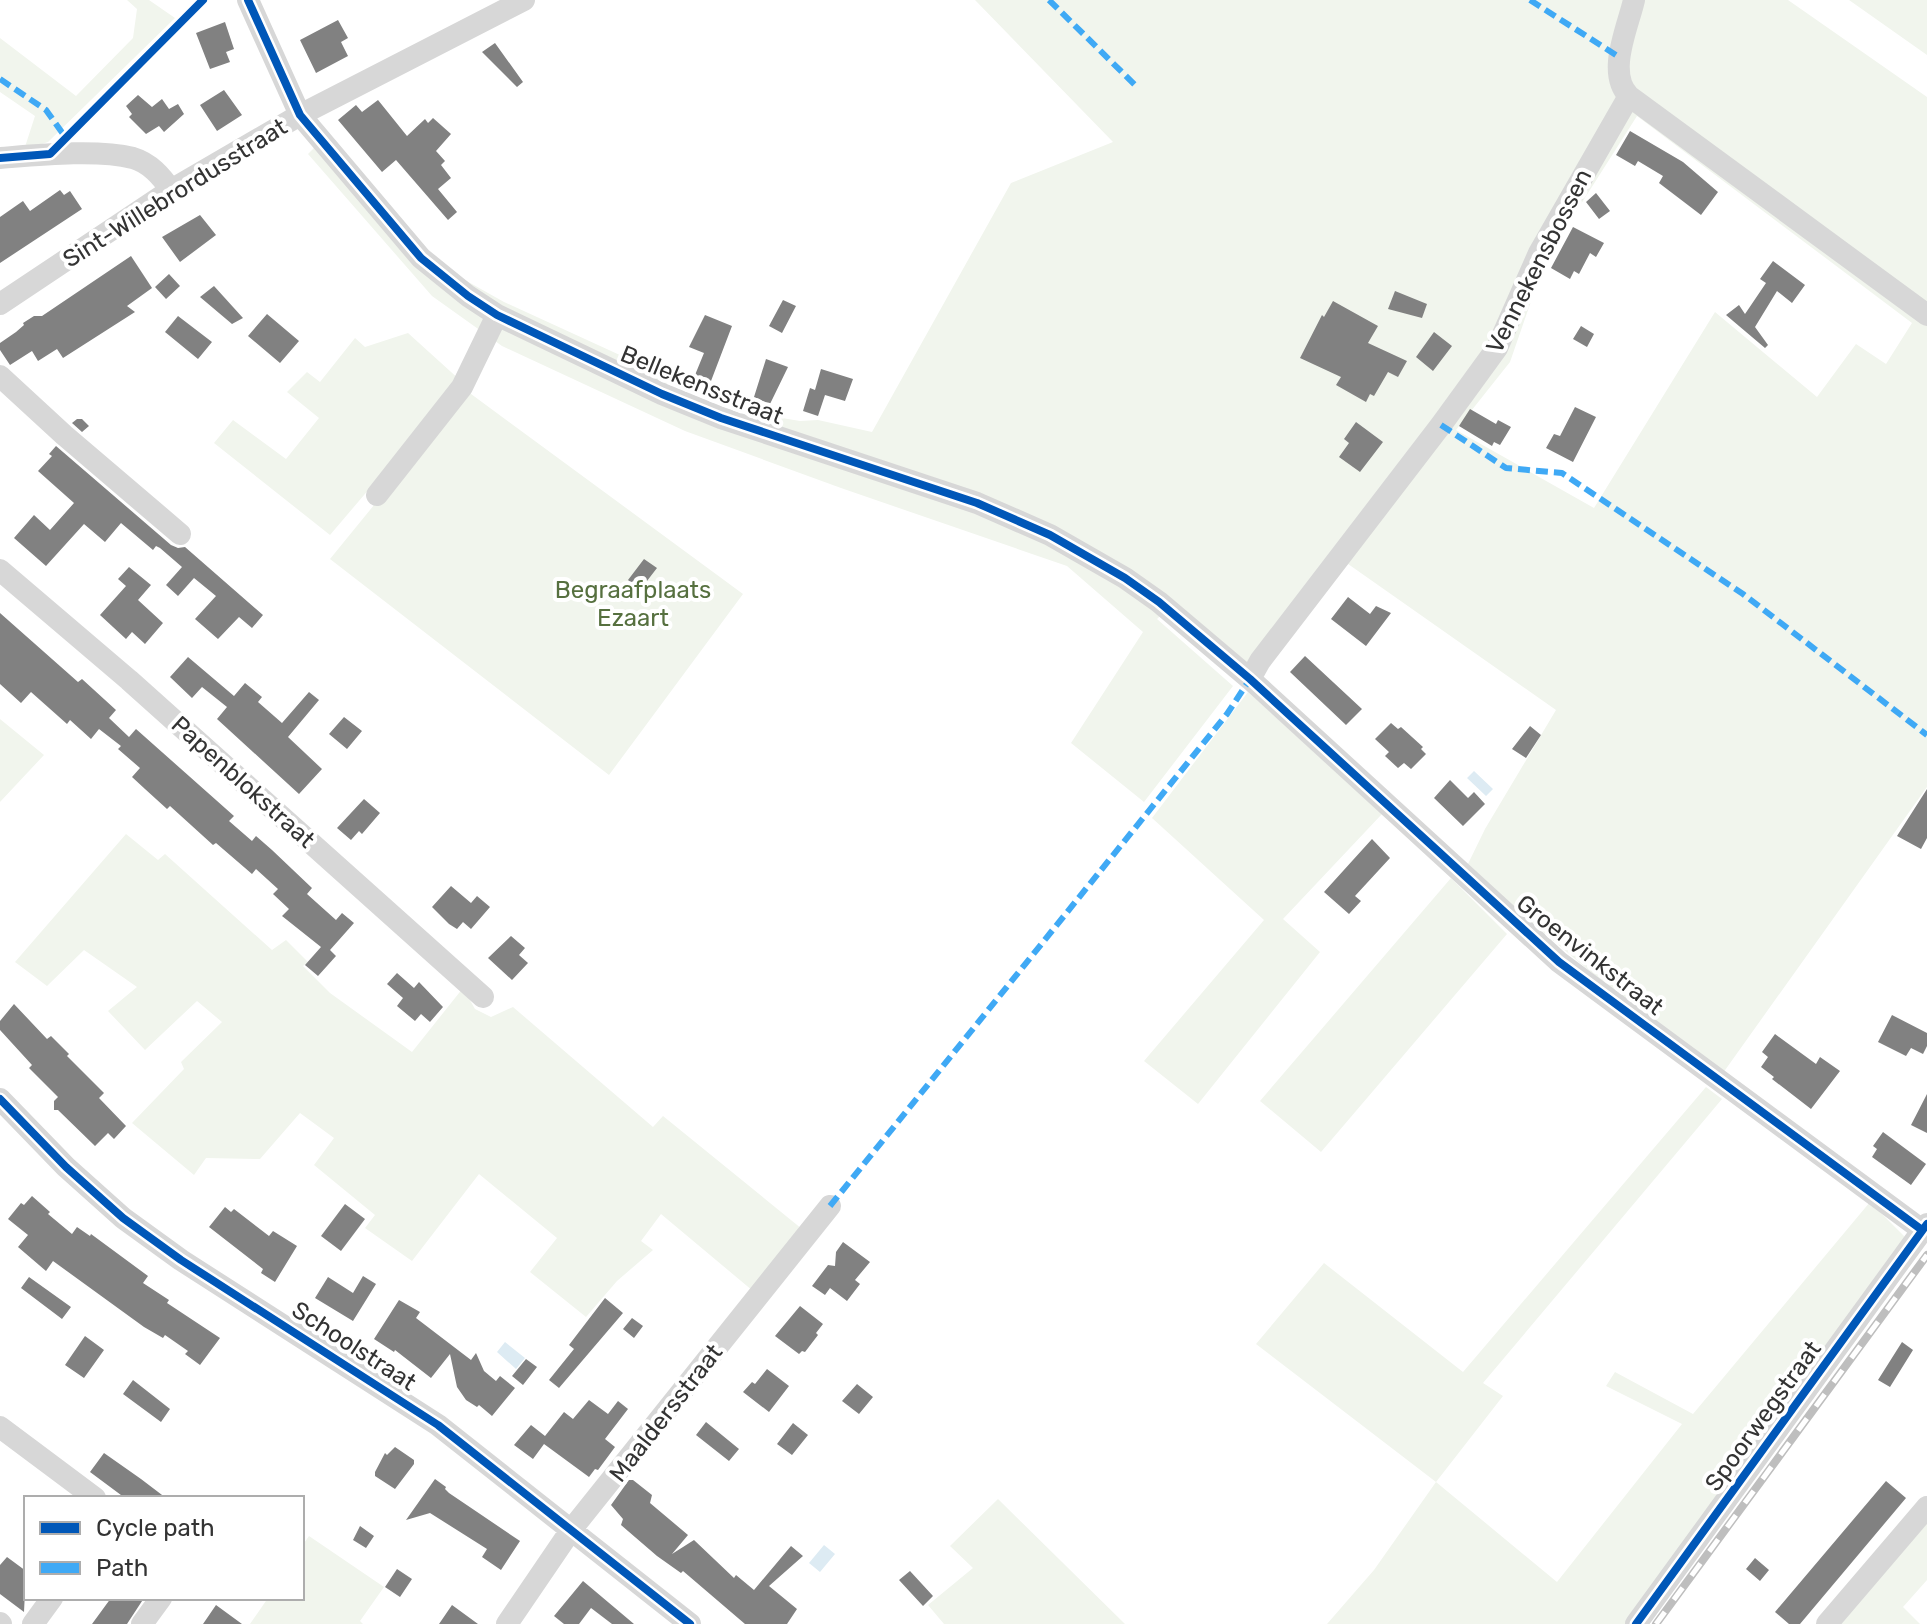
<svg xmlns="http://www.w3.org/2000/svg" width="1927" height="1624" viewBox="0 0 1927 1624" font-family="Rubik,sans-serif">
  <rect width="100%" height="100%" fill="#fff"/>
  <path fill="#f1f5ed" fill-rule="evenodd" d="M127,0H149L175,18L48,142L24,150L35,116L0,92V38L76,96L133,38L137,9Z
    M975,0H1788L1927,97V787L1723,1073L1592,973L1466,868L1485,829L1556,710L1331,552L1249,664L1175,602L1157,619L1233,686L1144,802L1071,743L1143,632L1067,566L841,488L685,431L502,346L432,296L308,154L316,146L381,223L456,275L504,302L670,378L665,386L767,423L770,416L800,421L818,420L872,432L1011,183L1113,142ZM1637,116L1912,323L1886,364L1856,344L1817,397L1715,312L1594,508L1456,430L1510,362L1536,287L1574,215Z
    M1849,0H1927V55Z
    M408,333L461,381L330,535L214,443L233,420L286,459L319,418L287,392L307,372L320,382L355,338L365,347Z
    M467,391L743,594L609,775L330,559Z
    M1248,692L1382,814L1283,919L1320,952L1198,1104L1144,1061L1264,920L1152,818Z
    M0,719L44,755L0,802Z
    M126,834L158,860L165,854L272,950L286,940L308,962L303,966L330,993L412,1052L463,988L475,1009L491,1017L513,1007L653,1127L663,1116L802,1229L753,1291L661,1214L641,1241L653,1250L617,1281L586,1317L530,1272L557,1238L479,1174L412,1261L365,1228L375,1215L314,1165L334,1138L300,1113L260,1159L206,1158L194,1175L132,1123L184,1069L181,1062L222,1022L197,1001L145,1050L108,1011L137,987L84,950L47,986L15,962Z
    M1451,878L1507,934L1321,1152L1260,1101Z
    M1706,1087L1722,1099L1483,1383L1503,1396L1436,1482L1557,1582L1682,1424L1606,1386L1615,1372L1693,1414L1870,1202L1904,1236L1903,1249L1629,1624H1327L1374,1570L1436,1482L1256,1344L1324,1263L1463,1372Z
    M998,1499L1125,1624H944L928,1605L973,1568L950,1546Z
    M1927,1523V1580L1903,1607L1920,1624H1840Z
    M309,1536L384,1587L360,1621L363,1624H250L268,1598H302V1546Z"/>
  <path fill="#ddebf3" d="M1474,771L1493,789L1486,796L1467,778Z
    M505,1342L525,1358L516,1369L497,1352Z
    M824,1545L835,1554L820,1572L809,1563Z"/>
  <path fill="#818181" d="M338,20L348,38L341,42L348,56L316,73L300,40Z
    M225,22L234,49L226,52L230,62L210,69L196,33Z
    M495,43L523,82L517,87L482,52Z
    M224,90L242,115L217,131L200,105Z
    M138,95L152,107L162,99L169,109L178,104L184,114L164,132L159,126L146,134L129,117L132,114L126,106Z
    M378,100L407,136L425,119L428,123L433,118L451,134L436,151L445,161L441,165L451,178L438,189L457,212L448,220L396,160L382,172L338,120L356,105L362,112Z
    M1630,131L1683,162L1718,192L1701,215L1659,183L1663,176L1638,161L1635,166L1616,155Z
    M60,190L64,195L70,191L82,209L0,263V217L23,201L30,211Z
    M1596,193L1610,211L1599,219L1586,202Z
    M200,215L216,235L180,262L162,237Z
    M1573,227L1604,243L1596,257L1590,253L1579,274L1574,271L1570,279L1551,268Z
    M131,256L152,288L127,306L135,312L63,358L57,349L38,361L32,351L10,365L0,350V343L16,332L24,325L23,323L34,316H42Z
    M1773,261L1805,285L1792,303L1777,291L1755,327L1768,345L1765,348L1726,315L1739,305L1745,314L1766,283L1760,279Z
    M169,274L180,286L166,299L155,287Z
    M214,286L243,318L232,324L200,297Z
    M1395,291L1427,304L1422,318L1388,309Z
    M783,300L796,306L782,333L769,326Z
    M1333,301L1378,326L1368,343L1407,361L1398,377L1388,372L1374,396L1370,394L1366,402L1336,385L1341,377L1300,358L1322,315L1324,317Z
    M267,314L299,341L280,363L248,336Z
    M705,315L732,326L711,381L695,375L704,353L689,347Z
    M178,316L212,342L198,359L165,332Z
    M1581,326L1594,334L1587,347L1573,339Z
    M1434,332L1452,346L1433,371L1416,357Z
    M766,359L788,367L770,404L754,397Z
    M821,369L853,379L845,401L825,395L818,416L803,411L810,388L815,390Z
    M1575,407L1596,417L1573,462L1546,448L1554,434L1560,436Z
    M1470,409L1496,424L1498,420L1511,427L1500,445L1494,442L1492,446L1459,426Z
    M77,419H82L89,426L82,432L72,423Z
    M1356,422L1383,442L1360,472L1339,457L1349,443L1344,439Z
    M56,446L171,545L178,548L185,547L263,615L252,628L239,617L218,639L195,619L216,596L194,578L178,596L166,585L182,567L160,548L156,546L153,550L121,523L105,542L84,524L46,566L14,538L34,515L50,530L74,503L38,471L52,456L49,454Z
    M644,559L657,568L640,590L628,580Z
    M129,567L151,585L138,600L163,623L145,644L132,632L126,639L100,615L126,586L118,579Z
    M1348,597L1370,614L1376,606L1391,613L1366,646L1331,619Z
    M0,613L78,682L82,679L116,710L109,718L129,737L136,729L234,816L229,821L252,841L256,836L272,850L312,888L307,894L336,920L342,913L354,923L330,950L336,956L318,976L305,965L321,947L282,916L289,909L273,894L278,889L256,869L252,874L216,843L213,845L170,806L167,809L145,789L132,777L140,768L118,749L121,746L99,729L91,739L70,720L67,724L31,692L21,703L0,684Z
    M1305,656L1362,709L1346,725L1290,672Z
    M188,657L234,696L245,683L262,697L258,702L282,723L309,692L319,700L288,737L322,769L299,794L217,719L227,707L202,687L192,698L170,677Z
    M344,717L362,731L347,749L329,734Z
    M1391,723L1398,729L1401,727L1423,747L1421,749L1426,754L1411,769L1404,763L1398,768L1385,756L1389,752L1375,739Z
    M1530,726L1541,735L1526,758L1512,749Z
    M1450,780L1468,798L1474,792L1485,804L1463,826L1434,798Z
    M1927,789V838L1921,849L1897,836Z
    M364,799L380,813L362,834L359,831L351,840L337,828Z
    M1372,839L1390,858L1355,896L1361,901L1349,914L1324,892Z
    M451,886L471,903L477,896L490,907L471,929L463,922L457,929L449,924L432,907Z
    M511,936L525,948L519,955L528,963L512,980L488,958Z
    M397,973L414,988L419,982L443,1007L430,1022L421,1014L415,1021L397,1006L403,998L387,984Z
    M14,1004L47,1039L51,1036L69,1054L67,1056L104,1093L99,1098L126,1126L114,1139L108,1133L95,1146L58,1110H54V1101L58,1097L29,1068L32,1065L0,1030V1021Z
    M1892,1015L1927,1033V1046L1923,1054L1911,1048L1906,1056L1878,1042Z
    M1775,1034L1816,1064L1820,1057L1840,1071L1811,1109L1772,1079L1774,1077L1761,1067L1768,1057L1762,1052Z
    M1927,1094V1133L1911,1125Z
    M1883,1132L1926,1164L1911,1185L1872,1157L1877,1149L1873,1146Z
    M32,1196L50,1212L48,1214L72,1234L77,1227L90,1236L91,1234L148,1276L143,1283L169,1300L167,1303L220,1338L200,1365L185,1354L188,1351L165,1335L163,1338L144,1327L53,1261L46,1271L18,1247L28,1235L8,1219L21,1203L24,1205Z
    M345,1204L365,1219L341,1251L321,1236Z
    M225,1207L231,1212L234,1209L269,1236L273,1231L297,1246L275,1282L261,1273L263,1269L209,1227Z
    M843,1242L870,1262L855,1280L860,1284L847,1301L830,1288L825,1295L812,1286L828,1265L835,1266L836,1252Z
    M363,1276L376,1284L353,1321L315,1298L328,1277L353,1293Z
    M29,1277L71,1307L62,1319L21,1288Z
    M605,1298L623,1313L559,1388L549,1380L574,1349L569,1345Z
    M399,1300L420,1312L416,1318L471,1360L476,1353L484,1371L496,1381L500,1376L515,1388L492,1416L479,1405L477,1407L466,1400L457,1387L450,1354L431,1378L395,1350L394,1352L374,1339Z
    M800,1306L823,1324L816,1333L818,1335L805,1352L802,1351L799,1354L775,1336Z
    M632,1318L643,1326L634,1338L623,1329Z
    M85,1336L104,1350L84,1378L65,1365Z
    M1902,1342L1913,1350L1890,1387L1878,1380Z
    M526,1359L537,1367L523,1385L512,1376Z
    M767,1369L789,1386L769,1412L743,1392L752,1382L755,1384Z
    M133,1380L170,1409L161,1422L123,1394Z
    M857,1384L873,1397L859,1414L842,1401Z
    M589,1400L608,1414L618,1401L628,1409L605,1439L615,1447L598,1470L595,1469L589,1477L544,1444L533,1459L514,1445L531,1425L545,1436L564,1412L573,1419Z
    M706,1422L739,1449L729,1461L696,1435Z
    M793,1423L808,1435L792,1455L777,1444Z
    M395,1447L414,1460V1464L395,1489L375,1476V1472L385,1453L387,1455Z
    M104,1453L141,1479L166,1498H125L90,1472Z
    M435,1479L446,1487L445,1489L449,1493L520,1541L501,1570L482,1557L487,1549L430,1513L406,1520Z
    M629,1480H633L652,1495L650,1503L688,1535L672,1554L694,1540L734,1578L736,1575L754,1590L791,1546L803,1556L769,1586L797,1609L787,1624H745L683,1571L681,1573L657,1556L621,1525L623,1519L611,1505Z
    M1886,1481L1906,1498L1800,1624H1789L1775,1612Z
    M360,1526L374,1536L366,1548L353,1540Z
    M7,1557L26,1571L24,1612L0,1594V1565Z
    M1755,1558L1769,1570L1760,1581L1746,1569Z
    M397,1569L412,1579L400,1597L385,1587Z
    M910,1571L933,1596L923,1606L899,1580Z
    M583,1581L602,1597L634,1624H612L591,1608L579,1624H564L554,1616Z
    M111,1598H144L127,1624H92Z
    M216,1605L242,1624H203Z
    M452,1605L478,1624H439Z"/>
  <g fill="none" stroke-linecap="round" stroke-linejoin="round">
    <path stroke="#d7d7d7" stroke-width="22" d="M248,0L300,115L421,258L468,296L497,315L662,394L721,418L977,503L1050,535L1125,578L1159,602L1250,679L1559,962L1922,1230
      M1629,96C1606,73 1628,27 1634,0
      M0,158C38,155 97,149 133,158C150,163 161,176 171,190
      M0,304L171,190L300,115L524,0
      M0,376L64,435L180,534
      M377,495L462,387L497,315
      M0,570L129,680L483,997
      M1250,679L1260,661L1441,425L1497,348L1539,253L1629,96L1927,315
      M0,1099L66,1167L123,1218L181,1260L438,1425L690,1624
      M0,1427L95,1498
      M0,1623L1,1624
      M33,1624L52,1598
      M142,1624L161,1598
      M507,1624L571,1530L830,1206
      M1636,1624L1927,1224
      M1827,1624L1927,1507"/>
    <g stroke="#bebebe" stroke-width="8">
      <path id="rail" d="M1656,1624L1927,1255"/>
    </g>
    <use href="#rail" stroke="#fff" stroke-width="5" stroke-dasharray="15" stroke-linecap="butt"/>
    <path stroke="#3fa9f5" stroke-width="6" stroke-dasharray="12 6" stroke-linecap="butt" d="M1049,0L1135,85
      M1530,0L1619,57
      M0,79L46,110L66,138
      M1441,425L1506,468L1562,473L1743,594L1927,735
      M830,1206L1227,714L1250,679"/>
    <g stroke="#fff" stroke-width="13">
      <path id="cycleway" d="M248,0L300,115L421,258L468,296L497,315L662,394L721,418L977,503L1050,535L1125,578L1159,602L1250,679L1559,962L1922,1230
        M0,158L50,154L203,0
        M0,1099L66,1167L123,1218L181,1260L438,1425L690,1624
        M1636,1624L1927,1224"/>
    </g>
    <use href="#cycleway" stroke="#0057b8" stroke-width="8"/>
  </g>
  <g text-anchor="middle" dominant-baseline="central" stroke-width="8" stroke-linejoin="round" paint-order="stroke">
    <g font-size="24" fill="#333" stroke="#fff">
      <text transform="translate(175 193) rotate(-32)">Sint-Willebrordusstraat</text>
      <text transform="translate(1539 261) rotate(-63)">Vennekensbossen</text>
      <text transform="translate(702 385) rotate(22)">Bellekensstraat</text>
      <text transform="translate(243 782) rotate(42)">Papenblokstraat</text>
      <text transform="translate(1590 955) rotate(38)">Groenvinkstraat</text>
      <text transform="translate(354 1346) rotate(33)">Schoolstraat</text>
      <text transform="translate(666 1413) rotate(-52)">Maaldersstraat</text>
      <text transform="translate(1763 1416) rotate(-54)">Spoorwegstraat</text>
    </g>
    <g font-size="24" fill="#56703f" stroke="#fff">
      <text x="633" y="590">Begraafplaats<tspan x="633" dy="28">Ezaart</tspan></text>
    </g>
  </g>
  <rect x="24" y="1496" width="280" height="104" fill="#ffffff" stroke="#adadad" stroke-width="2"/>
  <rect x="40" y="1522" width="40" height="12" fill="#0057b8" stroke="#adadad" stroke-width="2"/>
  <text x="96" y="1536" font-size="24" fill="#333333">Cycle path</text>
  <rect x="40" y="1562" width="40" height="12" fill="#3fa9f5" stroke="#adadad" stroke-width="2"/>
  <text x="96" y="1576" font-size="24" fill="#333333">Path</text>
</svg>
